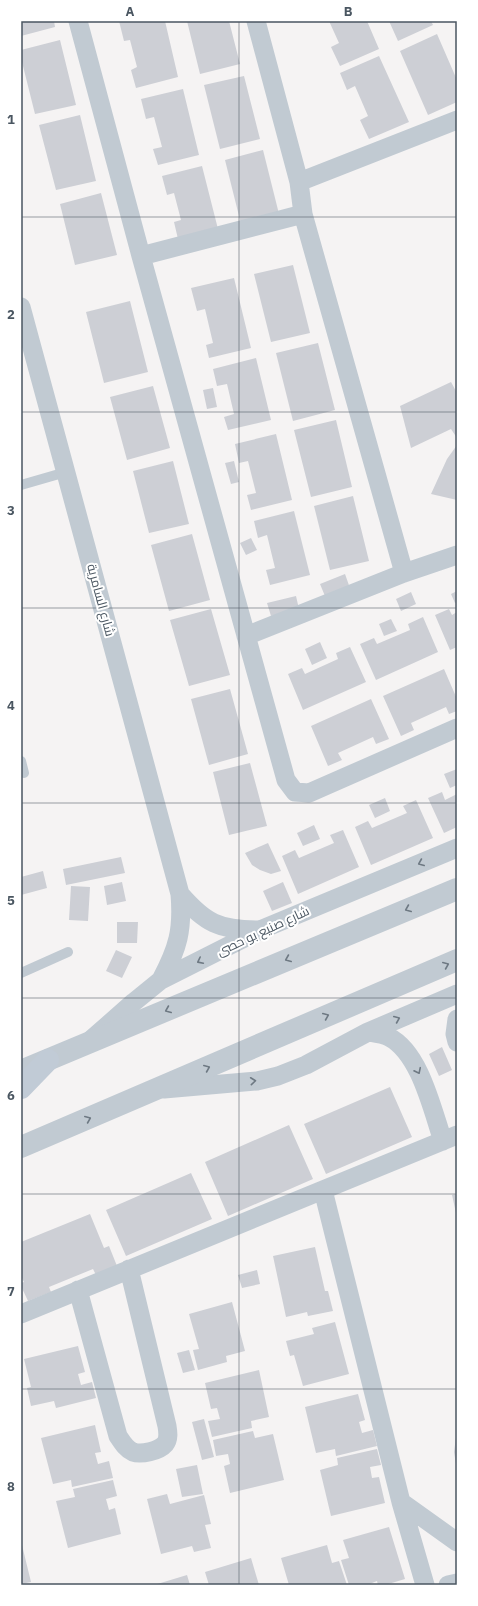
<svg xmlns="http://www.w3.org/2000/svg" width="478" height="1606" viewBox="0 0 478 1606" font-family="'IBM Plex Sans',Cairo,sans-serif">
  <rect width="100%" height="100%" fill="#f5f3f3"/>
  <path fill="#cdcfd5" d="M21,21H54L55,27L21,36Z
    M119,21H165L178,77L136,88L131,70L137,67L130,40L124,41Z
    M187,21H229L240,64L200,74Z
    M329,21H367L379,49L340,66L331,47L339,43Z
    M389,21H431L433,25L398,41Z
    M437,34L457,80V102L428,115L400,51Z
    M60,40L76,105L35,114L21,58V50Z
    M379,56L409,122L369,139L360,120L368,116L355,86L347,90L340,73Z
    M244,76L260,139L220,149L204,85Z
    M183,89L199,155L158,165L153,149L162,147L154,117L146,119L141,99Z
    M80,115L96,181L56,190L39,125Z
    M263,150L279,214L241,224L225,160Z
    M202,166L218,229L178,239L174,222L181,220L174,193L167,195L162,176Z
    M101,193L117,255L75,265L60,204Z
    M293,265L310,333L271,342L254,274Z
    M234,278L251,348L209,358L206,345L213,343L205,309L197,311L191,288Z
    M130,301L148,372L104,383L86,312Z
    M318,343L335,410L293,421L276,353Z
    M256,358L271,420L228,430L224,417L234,414L227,384L217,386L213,369Z
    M451,382L457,393V438L451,429L411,448L400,406Z
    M153,386L170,448L127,460L110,397Z
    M213,388L217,407L207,409L203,390Z
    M336,420L352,487L311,497L294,430Z
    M276,434L292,500L251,510L247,495L256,493L248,461L239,463L235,444Z
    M457,445V500L431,494L447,459Z
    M173,461L189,524L149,533L133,471Z
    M234,461L239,482L231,484L225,463Z
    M353,496L369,561L330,570L314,506Z
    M294,511L310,575L270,585L266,570L275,568L267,535L258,538L254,521Z
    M192,534L210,600L169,611L151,545Z
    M251,538L257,550L246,555L240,543Z
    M345,574L351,591L327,601L320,584Z
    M457,591V602L455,603L451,594Z
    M411,592L416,604L401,611L396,599Z
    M296,596L299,609L271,616L267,603Z
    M211,609L230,675L189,686L170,620Z
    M449,609L452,615L457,612V647L450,650L435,615Z
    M423,617L438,652L376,680L360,644L374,638L377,644L410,630L408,624Z
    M391,619L397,631L384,636L379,624Z
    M320,642L327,658L312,665L305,649Z
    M350,647L366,682L303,710L288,674L302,668L305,674L338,659L336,653Z
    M444,669L457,699V711L449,714L446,707L411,723L414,730L401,736L383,696Z
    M230,689L248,754L209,765L191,699Z
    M371,699L389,739L376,744L373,737L338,753L342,760L328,766L311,726Z
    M250,763L267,826L229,835L213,772Z
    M457,769V785L450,788L444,774Z
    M442,792L445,800L457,794V827L444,833L428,798Z
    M385,798L390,811L375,818L369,805Z
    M416,800L433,838L371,865L355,827L368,821L372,828L407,813L403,806Z
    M314,825L320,839L303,846L297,833Z
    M343,830L359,867L298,894L282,856L295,850L299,858L334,843L330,835Z
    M268,843L281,871L271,874L260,870L252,865L245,853Z
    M121,857L125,873L66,885L63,869Z
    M43,871L47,888L21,895V877Z
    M122,882L126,901L107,905L104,886Z
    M283,882L292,903L272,911L263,891Z
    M71,886L90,887L88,921L69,920Z
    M117,922H138L137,943H117Z
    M116,950L132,957L122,978L106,971Z
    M442,1047L452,1070L439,1076L429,1054Z
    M390,1087L412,1137L326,1174L304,1124Z
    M289,1125L313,1179L228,1216L205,1162Z
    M191,1173L212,1219L126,1256L106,1210Z
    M457,1194V1213H456L452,1195Z
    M90,1214L104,1248L109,1246L117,1266L96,1275L93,1269L49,1287L51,1292L28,1301L21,1286V1283L24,1282L21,1276V1242Z
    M315,1247L325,1291H328L333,1311L308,1316L307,1312L286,1317L273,1256Z
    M257,1270L260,1284L242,1288L238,1275Z
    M232,1302L245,1351L226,1356L227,1362L198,1370L193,1350L199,1349L189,1314Z
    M335,1322L349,1374L303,1386L294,1355L290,1356L286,1341L314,1334L312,1328Z
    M78,1346L85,1372L78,1374L81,1385L92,1382L96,1398L56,1408L54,1401L31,1406L27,1388L31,1387L24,1359Z
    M189,1350L195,1370L183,1373L177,1353Z
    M259,1370L269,1417L251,1421L252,1428L212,1437L208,1421L220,1419L217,1408L211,1409L205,1383Z
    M358,1394L365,1420L359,1422L362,1433L373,1430L377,1446L336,1456L335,1449L316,1453L305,1407Z
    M204,1419L214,1457L202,1460L192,1422Z
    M95,1425L101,1452L95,1453L98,1464L109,1461L113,1478L72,1487L71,1480L53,1484L41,1438Z
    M457,1430V1463L456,1464L454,1452Z
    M253,1431L255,1438L273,1434L284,1480L230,1493L224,1466L230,1464L228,1454L216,1456L213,1440Z
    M377,1449L381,1465L370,1467L372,1478L379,1477L385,1503L331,1516L320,1470L338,1465L337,1458Z
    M197,1465L203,1494L182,1497L176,1469Z
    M113,1480L117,1496L106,1499L109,1510L115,1508L121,1534L68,1548L56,1501L75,1497L73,1489Z
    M167,1494L170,1504L204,1495L211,1524L205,1525L211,1548L194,1552L192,1546L161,1554L147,1499Z
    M389,1527L405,1579L385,1585H378L377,1581L367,1585H349L341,1560L349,1558L343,1540Z
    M21,1541L31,1582L21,1584Z
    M327,1545L332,1563L339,1561L347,1585H289L281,1558Z
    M251,1558L259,1585H209L205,1572Z
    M187,1575L190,1585H154Z"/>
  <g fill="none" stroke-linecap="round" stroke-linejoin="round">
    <path stroke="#c1cad2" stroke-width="10" d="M21,485L66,472
      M21,761L24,773
      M21,973L68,952"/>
    <path stroke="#c1cad2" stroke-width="19" d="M78,21L141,256L286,780L295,792L309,793L457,728
      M256,21L299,182L303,214L404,573
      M299,182L457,120
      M141,256L303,214
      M21,307L180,894C183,930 178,948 161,980
      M246,636L404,573L457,555
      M180,894C205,923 219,930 258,930
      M457,1019L455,1034L457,1042
      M368,1032C374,1033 383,1034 389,1037C420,1053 432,1109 443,1141
      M92,1039L134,1002L161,980L260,930L457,848
      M164,1089L257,1081L278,1076L306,1065L368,1032L457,994
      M323,1190L401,1502L425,1585
      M78,1290L118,1436C122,1442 126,1449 133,1452C141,1455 159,1451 165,1444C169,1439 168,1432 167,1426L129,1269
      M21,1314L457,1135
      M401,1502L457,1542
      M448,1585L457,1583"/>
    <path stroke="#c1cad2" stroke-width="22" d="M21,1071L457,889
      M21,1147L457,960"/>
    <path stroke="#c1cbd6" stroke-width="22" d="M21,1088L48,1060"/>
  </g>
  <defs><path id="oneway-chevron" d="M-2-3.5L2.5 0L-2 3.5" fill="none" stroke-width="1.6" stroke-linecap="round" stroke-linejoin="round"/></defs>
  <g stroke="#6e7983">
    <use href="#oneway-chevron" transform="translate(421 863) rotate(157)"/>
    <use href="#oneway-chevron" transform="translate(408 909) rotate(157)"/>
    <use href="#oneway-chevron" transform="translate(288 959) rotate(157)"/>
    <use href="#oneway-chevron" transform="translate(200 961) rotate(153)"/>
    <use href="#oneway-chevron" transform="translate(446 965) rotate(-23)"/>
    <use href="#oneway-chevron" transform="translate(168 1010) rotate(157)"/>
    <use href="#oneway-chevron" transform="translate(326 1016) rotate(-23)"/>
    <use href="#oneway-chevron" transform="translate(397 1019) rotate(-23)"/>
    <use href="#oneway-chevron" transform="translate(207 1068) rotate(-23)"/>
    <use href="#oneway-chevron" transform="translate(418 1071) rotate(64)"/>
    <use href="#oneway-chevron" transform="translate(253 1081) rotate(-6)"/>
    <use href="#oneway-chevron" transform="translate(88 1119) rotate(-23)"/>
  </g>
  <path fill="none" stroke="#4a5661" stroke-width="1" stroke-opacity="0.55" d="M239,21V1585M21,217H457M21,412H457M21,608H457M21,803H457M21,998H457M21,1194H457M21,1389H457"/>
  <g text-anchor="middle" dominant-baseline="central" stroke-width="4" stroke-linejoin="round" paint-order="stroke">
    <g font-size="13" fill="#4a5661" stroke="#fff">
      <text transform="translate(101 600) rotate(75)">شارع السامرية</text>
      <text transform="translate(263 931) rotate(-25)">شارع صنيع بو حصى</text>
    </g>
  </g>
  <rect width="478" height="1606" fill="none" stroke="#ffffff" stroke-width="44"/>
  <rect x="22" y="22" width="434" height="1562" fill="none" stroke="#4a5661" stroke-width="1.5"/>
  <g font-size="13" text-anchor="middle" font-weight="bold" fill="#4a5661">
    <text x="130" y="16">A</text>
    <text x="348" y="16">B</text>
    <text x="11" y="124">1</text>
    <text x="11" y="319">2</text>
    <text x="11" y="515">3</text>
    <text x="11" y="710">4</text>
    <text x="11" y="905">5</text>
    <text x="11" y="1100">6</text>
    <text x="11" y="1296">7</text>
    <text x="11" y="1491">8</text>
  </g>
</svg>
